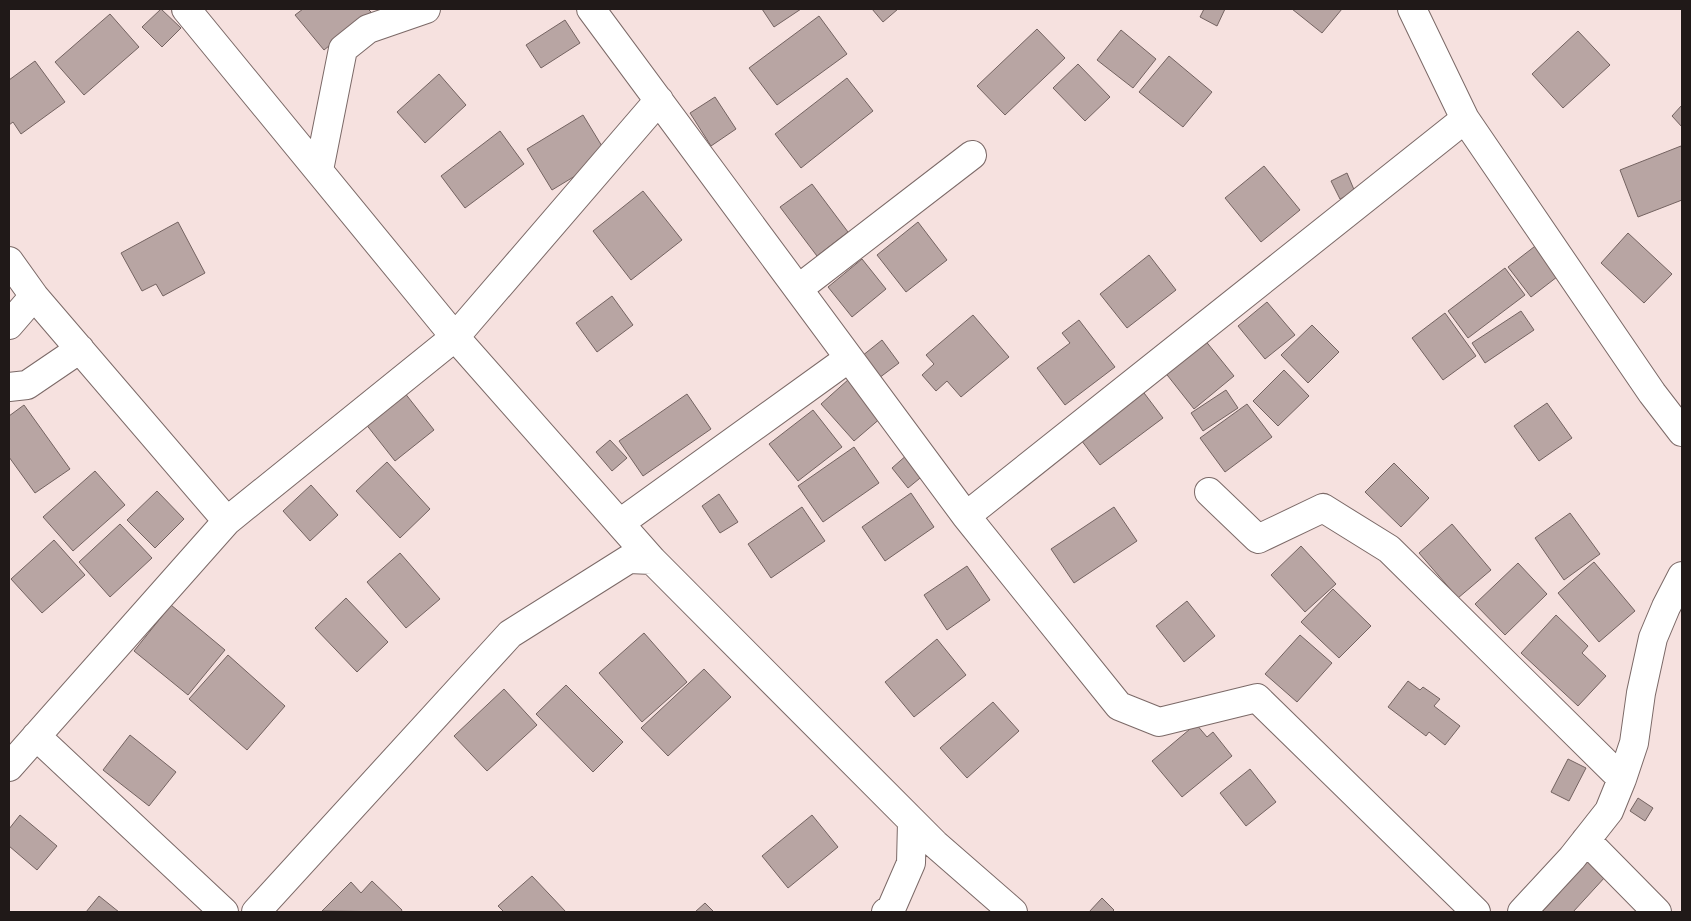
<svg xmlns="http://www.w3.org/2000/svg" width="1691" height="921" viewBox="0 0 1691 921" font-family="Commissioner,sans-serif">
  <rect width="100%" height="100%" fill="#f6e1df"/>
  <path fill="#b8a5a3" stroke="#746361" d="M161,9L181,28L162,47L142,27Z
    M303,9H368L371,12L324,50L295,15Z
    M762,9H801L774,27Z
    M872,9H898L883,22Z
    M1204,9H1225L1217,26L1200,17Z
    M1292,9H1342L1322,33Z
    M110,14L139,47L84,95L55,62Z
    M819,16L847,54L777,105L749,68Z
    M565,20L580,43L541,68L526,45Z
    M1037,29L1065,58L1005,115L977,86Z
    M1121,30L1156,59L1133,88L1097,60Z
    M1578,31L1610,65L1563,108L1532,74Z
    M1169,56L1212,92L1183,127L1139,92Z
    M35,61L65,102L21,134L13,122L9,125V80Z
    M1078,64L1110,97L1085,121L1053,88Z
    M439,74L466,105L425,143L397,112Z
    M847,78L873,111L801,168L775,134Z
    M715,97L736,129L711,146L690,113Z
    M1682,105V127L1672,116Z
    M583,115L608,156L552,190L527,149Z
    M500,131L524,164L465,208L441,176Z
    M1681,146L1682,150V200L1638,217L1620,170Z
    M1264,166L1300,210L1261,242L1225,198Z
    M1347,173L1355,192L1340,199L1331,181Z
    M812,184L848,232L817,256L780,207Z
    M643,191L682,240L631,280L593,231Z
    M178,222L205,273L163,296L156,284L142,291L121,253Z
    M918,222L947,260L906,292L877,255Z
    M1628,233L1672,274L1644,303L1601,263Z
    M1543,240L1566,270L1531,297L1508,267Z
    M1149,255L1176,290L1127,328L1100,294Z
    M862,259L886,289L852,317L828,287Z
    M1505,268L1525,295L1468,338L1448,311Z
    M612,296L633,325L597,352L576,323Z
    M1267,302L1295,335L1265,359L1238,326Z
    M1521,311L1534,330L1485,363L1472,343Z
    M1445,313L1476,356L1443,380L1412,338Z
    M973,315L1009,357L961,397L947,381L936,391L922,375L934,364L926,355Z
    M1079,320L1115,367L1065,405L1037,368L1070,343L1062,333Z
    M1312,325L1339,352L1308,383L1281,355Z
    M1204,339L1234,376L1194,409L1164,371Z
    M882,340L899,363L879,378L862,356Z
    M1284,370L1309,396L1278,426L1253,401Z
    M849,379L882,417L854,441L821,404Z
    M1138,385L1163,418L1100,465L1075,432Z
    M1226,390L1238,408L1203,431L1191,413Z
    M404,392L434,430L395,461L365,423Z
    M687,394L711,429L643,476L619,441Z
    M1547,403L1572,438L1539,461L1514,426Z
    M1247,404L1272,437L1225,472L1200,438Z
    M24,405L70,469L35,493L9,457V416Z
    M813,410L842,447L798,481L769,444Z
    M610,440L627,458L612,471L596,452Z
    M854,447L879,483L823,522L798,486Z
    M908,454L925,474L908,488L892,468Z
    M387,462L430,509L400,538L356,491Z
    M1394,463L1429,498L1401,527L1365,492Z
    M95,471L125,505L73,551L43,517Z
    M311,485L338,515L310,541L283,511Z
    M157,491L184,519L155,548L127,520Z
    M911,493L934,527L885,561L862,527Z
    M719,494L738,522L720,533L702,506Z
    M802,507L825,541L771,578L748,544Z
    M1114,507L1137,541L1074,583L1051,549Z
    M1570,513L1600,554L1564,580L1535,538Z
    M120,524L152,558L110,597L79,562Z
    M1452,524L1491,570L1458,598L1419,553Z
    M54,540L85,575L42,613L11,579Z
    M1301,546L1336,584L1305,612L1271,575Z
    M400,553L440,599L406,628L367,582Z
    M1594,562L1635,611L1599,642L1558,593Z
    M1518,563L1547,594L1505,635L1475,604Z
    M967,566L990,600L947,630L924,595Z
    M1333,589L1371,626L1339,658L1301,622Z
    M346,598L388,642L357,672L315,628Z
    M1187,601L1215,636L1184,662L1156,626Z
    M171,605L225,650L188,695L134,651Z
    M1556,615L1588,646L1582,653L1606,676L1578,706L1521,653Z
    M644,633L687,682L642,722L599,673Z
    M1300,635L1332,663L1297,702L1265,674Z
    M937,639L966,675L914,717L885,682Z
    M228,655L285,706L247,750L189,699Z
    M704,669L731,697L668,756L641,728Z
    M1408,681L1420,690L1423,687L1440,699L1434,706L1460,726L1445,745L1429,732L1426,736L1388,707Z
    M566,685L623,742L593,772L536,714Z
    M504,689L537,725L487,771L454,736Z
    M993,702L1019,731L967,778L940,748Z
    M1196,724L1207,737L1213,732L1232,756L1182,797L1152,761Z
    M130,735L176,772L149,806L103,770Z
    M1568,759L1586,768L1569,801L1551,792Z
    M1250,769L1276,802L1246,826L1220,793Z
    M1638,798L1653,808L1645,821L1630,811Z
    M20,815L57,846L37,870L9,846V829Z
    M812,815L838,847L788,888L762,856Z
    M1589,860L1606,876L1573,912H1542Z
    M532,876L566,912H504L498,906Z
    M372,881L402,910L401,912L322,911L351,882L361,893Z
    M99,896L119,912H86Z
    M1102,898L1114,910L1112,912H1089Z
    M705,903L714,912H695Z"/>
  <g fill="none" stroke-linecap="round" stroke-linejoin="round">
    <g stroke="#7b6967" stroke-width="30">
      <path id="minor" d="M186,9L455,337L652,560L935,844L1013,912
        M591,9L966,516L1119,706L1159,722L1257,698L1476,912
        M1412,9L1465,119L1652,393L1682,432
        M319,170L343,49L368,29L426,9
        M9,261L34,296L227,521
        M798,289L972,155
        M9,325L34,296
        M9,387L27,385L80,349
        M1209,492L1258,539L1323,508L1389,549L1622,779
        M966,516L1465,119
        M620,523L849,358
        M36,736L224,912
        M9,767L227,521L455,337L659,100
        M1586,840L1657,912
        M256,912L510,634L629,559L652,560
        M886,912L891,909L911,863L912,822
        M1522,912L1572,858L1609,811L1622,779L1634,743L1641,693L1653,638L1666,607L1682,576"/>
    </g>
    <use href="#minor" stroke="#fff" stroke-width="28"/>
  </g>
  <rect width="1691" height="921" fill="none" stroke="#201918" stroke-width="20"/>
</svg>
